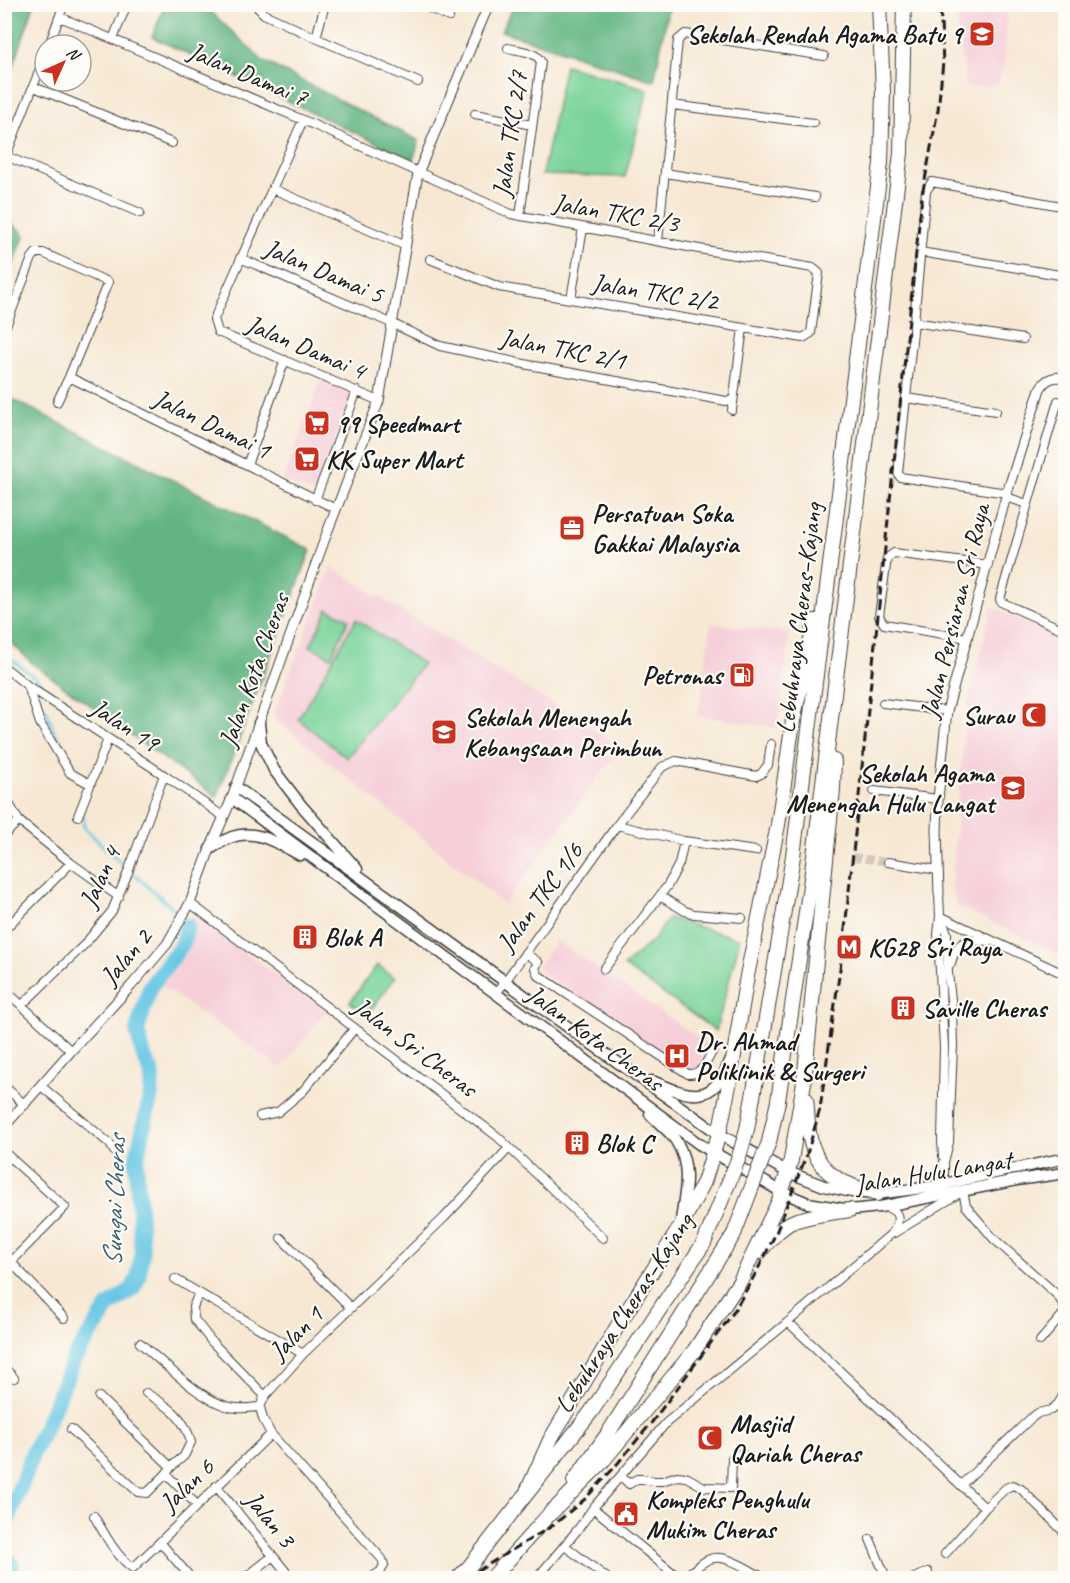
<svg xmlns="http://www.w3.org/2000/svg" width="1070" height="1583" viewBox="0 0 1070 1583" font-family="Caveat,sans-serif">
  <rect width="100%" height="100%" fill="#fdfcf7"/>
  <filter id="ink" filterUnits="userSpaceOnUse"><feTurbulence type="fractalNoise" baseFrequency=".0167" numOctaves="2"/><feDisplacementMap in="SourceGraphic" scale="12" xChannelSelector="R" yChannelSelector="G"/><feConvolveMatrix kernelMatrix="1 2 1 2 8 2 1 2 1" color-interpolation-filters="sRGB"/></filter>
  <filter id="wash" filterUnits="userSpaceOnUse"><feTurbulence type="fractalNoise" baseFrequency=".008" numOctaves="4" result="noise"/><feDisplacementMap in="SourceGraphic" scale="24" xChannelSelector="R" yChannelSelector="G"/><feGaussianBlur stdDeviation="1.35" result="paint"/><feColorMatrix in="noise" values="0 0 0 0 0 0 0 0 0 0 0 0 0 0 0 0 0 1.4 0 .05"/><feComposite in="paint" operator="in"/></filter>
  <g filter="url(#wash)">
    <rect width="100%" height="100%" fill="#f7e8d4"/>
    <path fill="#f6cfd9" d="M955,5H1007L1004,63L998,85L966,88Z
      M321,380L352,394L314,494L283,480Z
      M331,567L621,747L504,904L273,717Z
      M992,607L1065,639V957L957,906L951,889L966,713Z
      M711,624L790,633L778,728L698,716Z
      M191,914L326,1011L281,1068L159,984L185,946V939Z
      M556,940L710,1046L695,1070L689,1071L540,972L539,966Z"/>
    <path fill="#79d39a" stroke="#4a785b" stroke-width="1.5" d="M565,65L648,89L625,177L542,175Z
      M328,609L349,619L331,657L310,646Z
      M356,619L423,664L347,758L298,719Z
      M669,918L740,939L716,1031L624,966L653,940Z
      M377,965L395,978L367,1015L350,1002Z"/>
    <path fill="#62b582" stroke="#3f684f" stroke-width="1.5" d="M5,4L34,5L5,92L4,5Z
      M165,5H206V7L263,61L419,141L413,160L152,37Z
      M514,5H669L654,81L501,31Z
      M5,217L25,235L5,284Z
      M6,396L311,550L217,797L33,664L5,637L4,399Z"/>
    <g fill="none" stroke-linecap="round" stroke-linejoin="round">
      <path stroke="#65c6e3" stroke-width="3" d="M4,654L41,682L46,692
        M46,709L53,730L78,772
        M83,815L84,827C114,858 147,886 180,914"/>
      <path stroke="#65c6e3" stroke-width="16" d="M4,1530L33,1453L47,1423L74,1359L108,1307L133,1288L138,1278L142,1252L136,1162L151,1094L152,1073L144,1057L137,1031L150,987L183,943L187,926
        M4,1558L9,1560L12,1566L11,1573L6,1578"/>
    </g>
  </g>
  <g filter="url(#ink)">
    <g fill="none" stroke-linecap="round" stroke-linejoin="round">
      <path stroke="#d6c9b8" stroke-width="8" stroke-dasharray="8 4" stroke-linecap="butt" d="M853,857L888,862"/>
      <g stroke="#3d3b38" stroke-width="10">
        <path id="minor" d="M257,4L258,8L264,14L316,38L418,82
          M421,4L449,17
          M60,17L303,120L511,214L699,249L813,268L819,273L811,333L803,338L499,287L430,259
          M316,38L325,4
          M113,39L127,4
          M49,45L64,4
          M508,48C520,51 536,51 541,62L520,216
          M34,87L172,143
          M672,105L814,123
          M475,114L532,125
          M303,120L214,319L218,332L379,401
          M6,156L140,213
          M4,161L45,56
          M665,173L815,197
          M273,189L406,246
          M658,241L678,40L685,34L824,56
          M920,252L1066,276
          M240,258L391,323L440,346L529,365L726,401L732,400
          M571,299L583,228
          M914,322L1023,339
          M4,331L32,258L36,253H43L108,282L69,377L57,402
          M69,377L336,509
          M906,398L996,411
          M1058,401L1000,599L1001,602L1066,631
          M732,410L743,328
          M247,465L285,360
          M1007,493L900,477L898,473L914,322L926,191L932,182L1066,207
          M1006,497L1027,504
          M315,500L357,391
          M967,638L884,624L879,616L887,558L894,553L988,565
          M4,667L28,686L164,775L224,817
          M28,686L40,723L70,773L90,784
          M883,703L947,711
          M874,791L938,799
          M4,795L19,821L71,863L119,897
          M78,816L108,739
          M617,825L684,841L756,851
          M4,835L19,821
          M888,862L938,870
          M939,894L940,916L938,934L944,1047L942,1141L943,1156
          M660,896L685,911L694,914L742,918
          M190,903L498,1137L603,1238
          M940,916L947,933L948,973L952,1009L953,1046L949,1142L944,1162V1183
          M940,916L1066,975
          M4,930L71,863
          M525,953L538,962L535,968L538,975L688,1074C702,1075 707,1061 713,1050L714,1047
          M951,963C958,936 968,941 992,941
          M604,969L668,885L679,864L684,841
          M4,989L71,1051
          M496,994L617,825L662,767L676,761L756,776L761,774L768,765L771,744
          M22,1005L85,944L112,911L127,875L164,775
          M4,1086L25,1105
          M41,1086L110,1144L114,1151
          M260,1116L278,1112L303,1091L355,1028
          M4,1152L65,1207L4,1269
          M894,1233L963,1191L966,1206L994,1239L1055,1293L1060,1299L1066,1310
          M281,1238L351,1308
          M11,1262L64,1318
          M175,1279L303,1354
          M199,1293L193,1307L194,1319L212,1342L265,1396
          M788,1322L985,1508L1006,1488L1013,1485L1021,1489L1066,1534
          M1040,1341L1066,1311
          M140,1343C164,1363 205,1406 237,1408C244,1409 253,1407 260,1407
          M4,1367L14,1378
          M146,1393C168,1406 184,1416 191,1442L184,1456L171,1467L166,1474L197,1505
          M99,1397L171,1467
          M71,1429L138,1492L147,1493L166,1474
          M621,1476L629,1484L637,1479H642L654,1481H662L677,1476L686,1477L704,1487L731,1488L732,1458L742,1453
          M961,1485L1030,1419L1038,1413L1051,1410L1058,1404L1066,1391
          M216,1486L291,1578
          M593,1508L673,1573L682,1577C693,1573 700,1562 710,1559C726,1553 750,1571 764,1578
          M94,1516C104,1533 117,1558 133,1568L271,1434
          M870,1539L886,1578
          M160,1542L191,1578
          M565,1546L607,1578
          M945,1554L976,1519L985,1508
          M245,1578L273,1556
          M371,1578L381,1571L384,1565L382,1559L271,1434L263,1419L260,1407L265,1396L303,1354L444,1218L509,1148
          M537,1578L579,1528L593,1508L666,1423L788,1322L891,1234C900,1223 902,1211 885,1207
          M914,1578L928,1572"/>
      </g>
      <g stroke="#3d3b38" stroke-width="11">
        <path id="tertiary" d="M939,894L937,831L938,799L947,711L1007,493L1040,389C1046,378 1054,376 1066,378
          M4,1127L71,1051L131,986L167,944L190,903L210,849L232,798L328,530L379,401L418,173L489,4"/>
      </g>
      <g stroke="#3d3b38" stroke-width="13">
        <path id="secondary" d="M259,723L261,743L274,770L301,805L357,869
          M236,787L586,1040L719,1134L788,1172L824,1186L852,1192L877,1194L930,1187L1066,1158
          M232,798L699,1144L782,1192L808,1203L850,1210L880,1207L1017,1180L1066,1173
          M210,849C217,845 224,840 232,837C256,828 279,844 300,855
          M652,1081C688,1096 712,1107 729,1063
          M650,1114C658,1123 670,1131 676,1141C692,1166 685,1193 681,1220"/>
      </g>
      <g stroke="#3d3b38" stroke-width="16">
        <path id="motorway" d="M753,1097L793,856L881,163L883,91L879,4
          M806,1099C808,1115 807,1131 812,1146C822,1177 848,1186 877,1194
          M778,1101L812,872L901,153L904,4
          M760,1252C767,1242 781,1227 792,1222C810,1215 831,1213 850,1210
          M738,1285L779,1201L791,1160L804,1082L833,789L834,761
          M574,1481L607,1435L734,1234
          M525,1496L550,1440L617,1327L679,1229L704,1182L719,1134L729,1085L747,976L778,825L793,721L815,621
          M549,1515L602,1462L694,1351L742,1278
          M458,1578L469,1567L591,1412L704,1243
          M492,1578L554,1509"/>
      </g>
      <use href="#minor" stroke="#fff" stroke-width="8"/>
      <use href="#tertiary" stroke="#fff" stroke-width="9"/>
      <use href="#secondary" stroke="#fff" stroke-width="10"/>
      <use href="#motorway" stroke="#fff" stroke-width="14"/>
      <path stroke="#1c1c1c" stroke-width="3" stroke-dasharray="9 4.5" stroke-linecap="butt" d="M466,1578L552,1526L585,1499L613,1469L652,1422L733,1313L757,1271L776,1233L807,1154L820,1109L843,948L922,196L938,110L943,62L940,4"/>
      <g stroke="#3d3b38" stroke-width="16" stroke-linecap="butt">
        <path id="motorway-bridge" d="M734,1234L769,1142L778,1101
          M704,1243L739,1157L747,1129L753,1097"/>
      </g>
      <use href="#motorway-bridge" stroke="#fff" stroke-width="14"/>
    </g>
  </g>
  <defs>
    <g id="school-square" transform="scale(1.35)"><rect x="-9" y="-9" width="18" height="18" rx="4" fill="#c8321e" stroke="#fdfcf7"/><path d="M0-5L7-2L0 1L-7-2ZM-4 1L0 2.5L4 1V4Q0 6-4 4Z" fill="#fff"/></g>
    <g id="supermarket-square" transform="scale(1.35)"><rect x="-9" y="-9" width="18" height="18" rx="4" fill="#c8321e" stroke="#fdfcf7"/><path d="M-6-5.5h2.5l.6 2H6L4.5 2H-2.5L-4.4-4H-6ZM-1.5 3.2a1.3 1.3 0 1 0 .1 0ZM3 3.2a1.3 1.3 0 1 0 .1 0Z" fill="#fff"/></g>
    <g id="office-square" transform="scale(1.35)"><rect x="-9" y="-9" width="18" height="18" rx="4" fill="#c8321e" stroke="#fdfcf7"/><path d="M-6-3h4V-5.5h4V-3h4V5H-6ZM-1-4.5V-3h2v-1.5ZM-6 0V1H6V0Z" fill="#fff"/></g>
    <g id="fuel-square" transform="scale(1.35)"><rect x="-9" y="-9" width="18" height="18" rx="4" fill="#c8321e" stroke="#fdfcf7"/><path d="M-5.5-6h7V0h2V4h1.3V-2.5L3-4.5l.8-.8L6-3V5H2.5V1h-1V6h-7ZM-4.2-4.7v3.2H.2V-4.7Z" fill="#fff"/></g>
    <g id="mosque-square" transform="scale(1.35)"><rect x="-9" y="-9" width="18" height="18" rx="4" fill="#c8321e" stroke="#fdfcf7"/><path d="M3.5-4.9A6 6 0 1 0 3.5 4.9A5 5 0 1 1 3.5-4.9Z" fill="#fff"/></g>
    <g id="building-square" transform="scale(1.35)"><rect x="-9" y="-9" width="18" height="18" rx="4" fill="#c8321e" stroke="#fdfcf7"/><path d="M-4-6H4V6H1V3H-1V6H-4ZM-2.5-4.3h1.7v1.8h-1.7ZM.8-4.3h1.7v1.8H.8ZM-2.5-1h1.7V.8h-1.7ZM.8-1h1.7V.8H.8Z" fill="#fff"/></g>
    <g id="metro-square" transform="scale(1.35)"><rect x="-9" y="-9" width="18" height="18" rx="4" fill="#c8321e" stroke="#fdfcf7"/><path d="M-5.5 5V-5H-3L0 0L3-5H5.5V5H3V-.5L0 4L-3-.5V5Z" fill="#fff"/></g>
    <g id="hospital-square" transform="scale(1.35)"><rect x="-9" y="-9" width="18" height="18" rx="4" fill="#c8321e" stroke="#fdfcf7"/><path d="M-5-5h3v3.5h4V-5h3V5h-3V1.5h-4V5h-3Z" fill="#fff"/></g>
    <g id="civic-square" transform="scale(1.35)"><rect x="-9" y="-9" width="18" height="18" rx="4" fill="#c8321e" stroke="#fdfcf7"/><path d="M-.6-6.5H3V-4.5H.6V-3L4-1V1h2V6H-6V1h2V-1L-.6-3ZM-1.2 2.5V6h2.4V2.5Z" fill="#fff"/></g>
  </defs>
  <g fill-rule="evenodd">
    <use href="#school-square" x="982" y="34"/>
    <use href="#supermarket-square" x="317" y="423"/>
    <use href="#supermarket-square" x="307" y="459"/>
    <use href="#office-square" x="572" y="528"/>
    <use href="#fuel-square" x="742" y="675"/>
    <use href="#mosque-square" x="1034" y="715"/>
    <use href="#school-square" x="444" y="732"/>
    <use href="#school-square" x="1013" y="788"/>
    <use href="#building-square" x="305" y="937"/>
    <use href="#metro-square" x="849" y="947"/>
    <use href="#building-square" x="903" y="1008"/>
    <use href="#hospital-square" x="677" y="1056"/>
    <use href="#building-square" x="577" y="1143"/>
    <use href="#mosque-square" x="710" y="1438"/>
    <use href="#civic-square" x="626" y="1514"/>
  </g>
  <g text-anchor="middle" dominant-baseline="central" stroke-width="4.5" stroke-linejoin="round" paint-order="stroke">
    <g font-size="26" font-weight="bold" fill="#1c1c1c" stroke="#fdfcf7" text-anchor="start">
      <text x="962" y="34" text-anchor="end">Sekolah Rendah Agama Batu 9</text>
      <text x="336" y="423">99 Speedmart</text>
      <text x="326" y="459">KK Super Mart</text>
      <text x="592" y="513">Persatuan Soka<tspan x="592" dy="30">Gakkai Malaysia</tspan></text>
      <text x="722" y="675" text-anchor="end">Petronas</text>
      <text x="1014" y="715" text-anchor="end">Surau</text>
      <text x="464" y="717">Sekolah Menengah<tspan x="464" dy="30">Kebangsaan Perimbun</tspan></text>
      <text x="994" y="773" text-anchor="end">Sekolah Agama<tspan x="994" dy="30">Menengah Hulu Langat</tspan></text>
      <text x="324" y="937">Blok A</text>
      <text x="868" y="947">KG28 Sri Raya</text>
      <text x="922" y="1008">Saville Cheras</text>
      <text x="696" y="1041">Dr. Ahmad<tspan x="696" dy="30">Poliklinik &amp; Surgeri</tspan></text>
      <text x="596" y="1143">Blok C</text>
      <text x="730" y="1423">Masjid<tspan x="730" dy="30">Qariah Cheras</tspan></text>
      <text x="646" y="1499">Kompleks Penghulu<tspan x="646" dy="30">Mukim Cheras</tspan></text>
    </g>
    <g font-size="26" fill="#1c1c1c" stroke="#fdfcf7">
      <text transform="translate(248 74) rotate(23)">Jalan Damai 7</text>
      <text transform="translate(510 134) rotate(-82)">Jalan TKC 2/7</text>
      <text transform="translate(616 213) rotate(10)">Jalan TKC 2/3</text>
      <text transform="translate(324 271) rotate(23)">Jalan Damai 5</text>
      <text transform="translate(655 292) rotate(9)">Jalan TKC 2/2</text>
      <text transform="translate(306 347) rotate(23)">Jalan Damai 4</text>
      <text transform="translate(563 349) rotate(11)">Jalan TKC 2/1</text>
      <text transform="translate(212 424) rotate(26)">Jalan Damai 1</text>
      <text transform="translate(955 611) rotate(-76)">Jalan Persiaran Sri Raya</text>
      <text transform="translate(799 618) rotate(-83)">Lebuhraya Cheras–Kajang</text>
      <text transform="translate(254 670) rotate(-70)">Jalan Kota Cheras</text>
      <text transform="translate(125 725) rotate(33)">Jalan 19</text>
      <text transform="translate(100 877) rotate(-65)">Jalan 4</text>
      <text transform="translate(540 897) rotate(-54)">Jalan TKC 1/6</text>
      <text transform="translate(126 957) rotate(-50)">Jalan 2</text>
      <text transform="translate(595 1038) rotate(36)">Jalan Kota Cheras</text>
      <text transform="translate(415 1047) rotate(37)">Jalan Sri Cheras</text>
      <text transform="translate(933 1172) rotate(-9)">Jalan Hulu Langat</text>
      <text transform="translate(624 1313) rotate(-57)">Lebuhraya Cheras–Kajang</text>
      <text transform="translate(296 1333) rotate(-45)">Jalan 1</text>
      <text transform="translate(187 1485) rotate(-44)">Jalan 6</text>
      <text transform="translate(270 1519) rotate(51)">Jalan 3</text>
    </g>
    <g font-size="27" font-style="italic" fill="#39606c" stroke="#fdfcf7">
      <text transform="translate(114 1201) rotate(-88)">Sungai Cheras</text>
    </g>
  </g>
  <rect width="1070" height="1583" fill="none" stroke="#fdfcf7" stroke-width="24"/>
  <g transform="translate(63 63) rotate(45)"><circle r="28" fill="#fdfcf7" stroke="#a3a29f" stroke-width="1.5"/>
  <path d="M0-4.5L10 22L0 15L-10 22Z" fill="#c8321e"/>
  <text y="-9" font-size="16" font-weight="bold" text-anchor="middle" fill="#1c1c1c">N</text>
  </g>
</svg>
